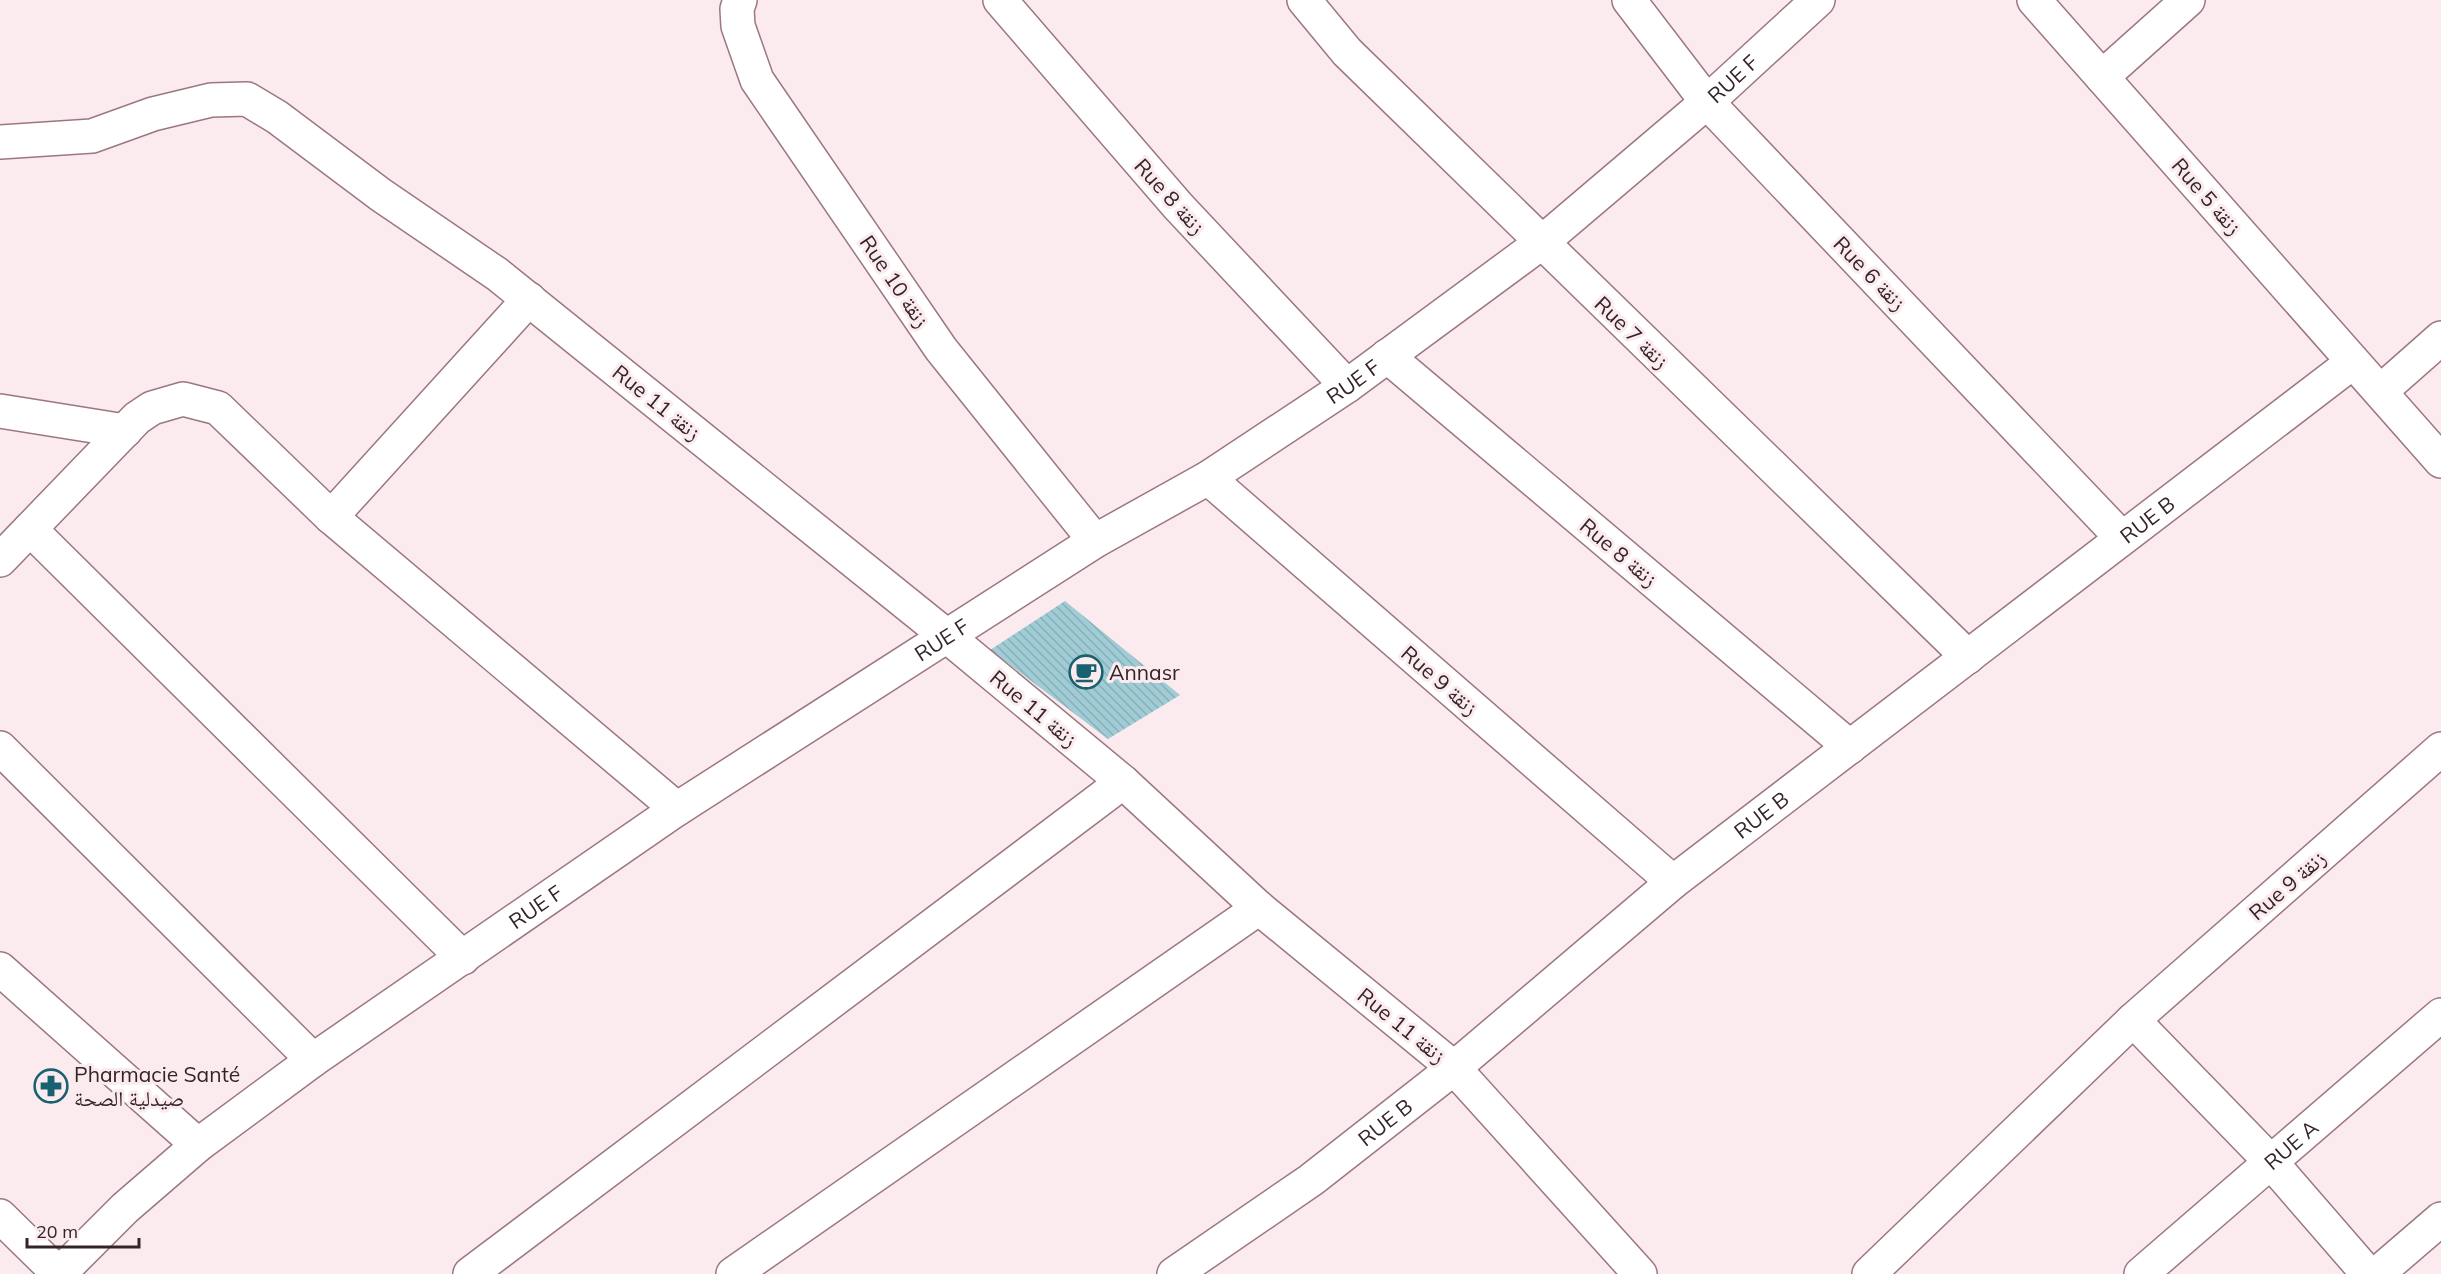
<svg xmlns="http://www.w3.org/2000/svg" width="2441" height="1274" viewBox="0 0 2441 1274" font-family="Mulish,'Noto Naskh Arabic',sans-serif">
  <defs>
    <pattern id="building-back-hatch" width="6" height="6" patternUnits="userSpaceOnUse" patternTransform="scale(1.5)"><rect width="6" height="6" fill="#a0ccd6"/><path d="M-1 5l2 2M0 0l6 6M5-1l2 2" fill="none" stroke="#8aafb8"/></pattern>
  </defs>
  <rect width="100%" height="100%" fill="#fbeaee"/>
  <path fill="url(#building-back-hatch)" d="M1065,601L1180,695L1108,739L990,650Z"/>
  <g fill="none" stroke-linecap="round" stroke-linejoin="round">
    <g stroke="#9c7781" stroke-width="36">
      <g id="street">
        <path d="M740,0L737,9L738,26L757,80L941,349L1095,541"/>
        <path d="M1000,0L1178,206L1347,386"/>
        <path d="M1304,0L1347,52L1968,657"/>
        <path d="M1629,0L1707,102L2121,537"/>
        <path d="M2034,0L2441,461"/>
        <path d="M2102,77L2188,0"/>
        <path d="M0,142L92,136L153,114L211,100L247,99L277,117L381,195L497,274L948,637L1123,782L1259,908L1454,1068L1640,1274"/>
        <path d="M1387,356L1850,747"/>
        <path d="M2381,391L2441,338"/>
        <path d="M0,411L125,431"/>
        <path d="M1208,478L1673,882"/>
        <path d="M331,517L529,299"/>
        <path d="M30,529L463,958"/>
        <path d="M0,560L137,418L152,408L183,399L218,408L331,517L677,809"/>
        <path d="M0,748L313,1060"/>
        <path d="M0,969L198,1145"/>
        <path d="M2133,1020L2270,1161L2368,1274"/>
        <path d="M0,1216L59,1274"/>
        <path id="s1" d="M59,1274L125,1208L198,1145L313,1060L677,809L1095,541L1208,478L1347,386L1541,243L1707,102L1818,0"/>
        <path d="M470,1274L1123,782"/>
        <path d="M733,1274L1259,908"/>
        <path id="s2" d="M1174,1274L1311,1180L1454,1068L1673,882L2353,362"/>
        <path d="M1869,1274L2133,1020L2441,749"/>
        <path id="s3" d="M2141,1274L2441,1015"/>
        <path d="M2377,1274L2441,1219"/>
      </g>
    </g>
    <use href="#street" stroke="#fff" stroke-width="33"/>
  </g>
  <defs>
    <g id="cafe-ring" transform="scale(1.725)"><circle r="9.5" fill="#fbeaee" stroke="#186170" stroke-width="1.5"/><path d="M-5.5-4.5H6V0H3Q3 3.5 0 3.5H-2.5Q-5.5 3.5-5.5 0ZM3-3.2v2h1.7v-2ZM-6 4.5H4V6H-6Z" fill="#186170"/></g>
    <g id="pharmacy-ring" transform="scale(1.725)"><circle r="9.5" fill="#fbeaee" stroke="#186170" stroke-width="1.5"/><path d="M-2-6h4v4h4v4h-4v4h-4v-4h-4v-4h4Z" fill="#186170"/></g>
  </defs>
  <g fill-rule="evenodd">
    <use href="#cafe-ring" x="1086" y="672"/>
    <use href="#pharmacy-ring" x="51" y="1086"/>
  </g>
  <g text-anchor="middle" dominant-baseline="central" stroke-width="6" stroke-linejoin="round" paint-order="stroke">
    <g font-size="21" fill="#332428" stroke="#fbeaee">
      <text stroke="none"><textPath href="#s1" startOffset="2061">RUE F</textPath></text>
      <text transform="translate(1170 196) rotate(48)">Rue 8 زنقة</text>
      <text transform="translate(2207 196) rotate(49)">Rue 5 زنقة</text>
      <text transform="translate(1870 273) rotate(46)">Rue 6 زنقة</text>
      <text transform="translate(895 281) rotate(56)">Rue 10 زنقة</text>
      <text transform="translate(1632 332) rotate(44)">Rue 7 زنقة</text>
      <text stroke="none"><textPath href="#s1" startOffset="1575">RUE F</textPath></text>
      <text transform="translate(657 402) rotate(39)">Rue 11 زنقة</text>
      <text stroke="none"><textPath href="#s2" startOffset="1232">RUE B</textPath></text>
      <text transform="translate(1619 552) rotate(40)">Rue 8 زنقة</text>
      <text stroke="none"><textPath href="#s1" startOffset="1089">RUE F</textPath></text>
      <text transform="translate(1440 680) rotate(41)">Rue 9 زنقة</text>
      <text transform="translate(1034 708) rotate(40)">Rue 11 زنقة</text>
      <text stroke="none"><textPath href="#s2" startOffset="746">RUE B</textPath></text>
      <text transform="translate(2287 885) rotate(-41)">Rue 9 زنقة</text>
      <text stroke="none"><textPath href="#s1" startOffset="603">RUE F</textPath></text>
      <text transform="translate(1402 1025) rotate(39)">Rue 11 زنقة</text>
      <text stroke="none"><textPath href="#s2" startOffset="260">RUE B</textPath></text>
      <text stroke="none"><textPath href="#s3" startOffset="198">RUE A</textPath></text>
    </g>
    <g font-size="21" fill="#332428" stroke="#fbeaee" text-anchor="start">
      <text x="1109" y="672">Annasr</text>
      <text x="74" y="1074">Pharmacie Santé<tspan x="74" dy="24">صيدلية الصحة</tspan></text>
    </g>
  </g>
  <path d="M27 1238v9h112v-9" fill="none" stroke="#332428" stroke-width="3"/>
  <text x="36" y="1238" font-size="18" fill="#332428" stroke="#fbeaee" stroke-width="4.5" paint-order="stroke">20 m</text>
</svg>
